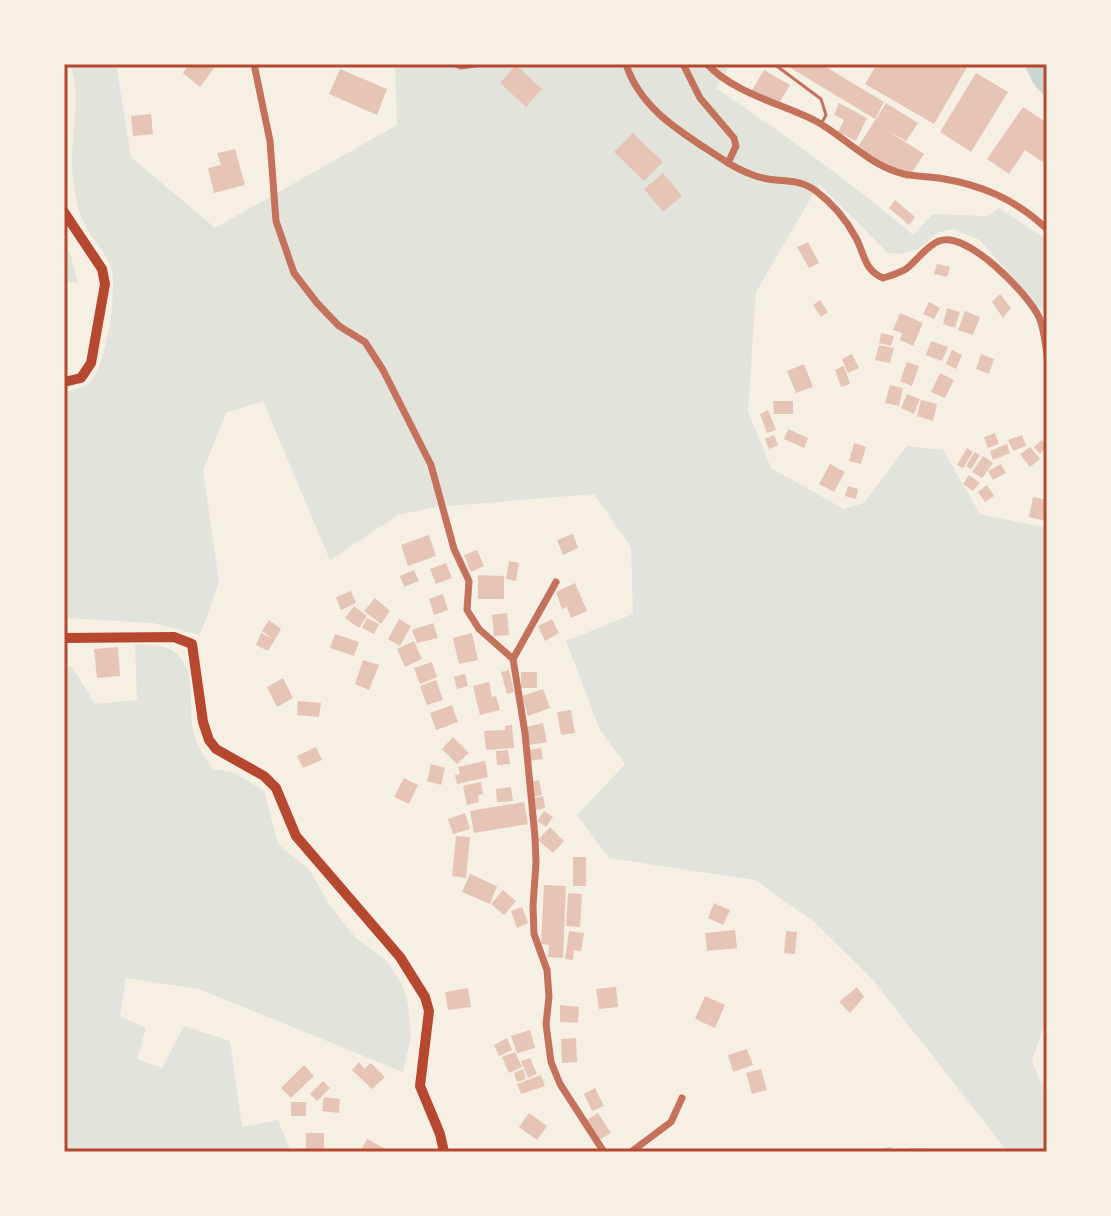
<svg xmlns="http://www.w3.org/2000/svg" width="1111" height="1216" viewBox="0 0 1111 1216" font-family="'Golos Text',sans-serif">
  <rect width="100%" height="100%" fill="#f6efe4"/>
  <path fill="#e2e4dc" d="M70,64H116L131,157L215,228L397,125L395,64H731L716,88C783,134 850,181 913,235L933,214L987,216L999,208L1047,240V317L980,240L953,229L939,232L918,249L900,254L888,253L819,184L756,292L748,411L771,468L844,509L864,503L907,446L943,450L980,514L1047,528V1015L1032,1061L1047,1098V1152H1008L873,980L813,921L755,880L609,858L577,815L625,764L600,730L566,641L633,614L631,547L594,494L436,507L398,515L330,560L263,401L226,413L203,471L219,582L200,635L153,623L64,618V391C73,391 85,387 92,380C106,365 118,287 111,268C106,252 93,241 86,227C78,213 75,195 73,180C68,142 83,100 70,64Z
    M64,244L71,256L78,283L64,282Z
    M135,644C148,645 162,644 173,651C198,666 188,705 193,729C196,745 204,757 213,769L233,772L264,791L278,844L309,869L329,904L355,937L387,961L402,985L408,1004L411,1036L403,1072L199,989L126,978L120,1016L146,1028L137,1059L162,1068L184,1026L230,1041L242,1127L278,1120L291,1152H64V665L72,667L95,704L137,700Z"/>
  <path fill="#c9d6d2" d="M1024,64H1047V99L1033,83Z"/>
  <path fill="#e6c5b7" d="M189,64H217L200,87L183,73Z
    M784,64H821L884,102L875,119Z
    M877,64H969L934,124L865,84Z
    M516,65L542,89L526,107L500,83Z
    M340,69L387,89L377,115L329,94Z
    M764,70L790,85L778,105L752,90Z
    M976,73L1008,92L971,152L940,132Z
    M839,103L867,118L856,141L838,132L844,120L834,115Z
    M886,103L918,123L906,141L888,131L924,154L907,180L858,147Z
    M1023,107L1047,123V165L1025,150L1009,174L987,159Z
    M151,114L153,134L133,136L131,116Z
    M633,133L663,162L644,181L614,152Z
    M235,149L245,185L214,193L208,168L221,165L217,153Z
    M663,173L682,196L663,212L644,189Z
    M895,200L915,217L909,225L889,208Z
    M808,242L819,263L809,268L797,247Z
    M937,264L950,267L947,277L934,274Z
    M1000,294L1011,308L1003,318L992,302Z
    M820,300L828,312L821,317L813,305Z
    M929,302L940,308L934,319L923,314Z
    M947,308L960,312L955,328L943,324Z
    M965,311L980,317L973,335L958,330Z
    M900,313L923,323L913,346L900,340L902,333L893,330Z
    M881,333L894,336L891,346L879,343Z
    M931,341L948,347L942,361L926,355Z
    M879,345L894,348L890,363L875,360Z
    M952,350L962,355L956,369L946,364Z
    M852,354L859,368L848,373L842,359Z
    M981,354L994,359L989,374L976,369Z
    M907,362L919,366L912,386L900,381Z
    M804,364L813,387L796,393L787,371Z
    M844,366L850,384L841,387L835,370Z
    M940,373L954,380L945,398L931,392Z
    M890,385L903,388L899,406L885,403Z
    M907,394L920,399L914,414L901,408Z
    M921,400L937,404L933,421L917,416Z
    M773,401H793V414H774Z
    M768,410L776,430L767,433L760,414Z
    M788,429L808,438L804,448L784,439Z
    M995,433L999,444L988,448L984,437Z
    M774,435L778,445L769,449L765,439Z
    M1022,435L1026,446L1013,451L1008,440Z
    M1042,440L1047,447L1040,454L1034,447Z
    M854,443L866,447L861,464L849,461Z
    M1007,444L1010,453L993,460L990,451Z
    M1030,447L1040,459L1030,467L1020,454Z
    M967,448L973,452L963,468L957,465Z
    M975,452L980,455L971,469L966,466Z
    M983,456L993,463L982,478L972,472Z
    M830,464L845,472L834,492L819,484Z
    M1001,464L1006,473L993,480L988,471Z
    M969,475L980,483L973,491L963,484Z
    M987,485L994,496L985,502L978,492Z
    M848,486L858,489L856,499L845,496Z
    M1033,497L1047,500V521L1029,517Z
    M573,534L578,548L563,555L557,540Z
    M429,535L436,556L408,566L401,545Z
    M477,550L484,566L471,572L464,555Z
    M509,561L519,563L516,581L506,579Z
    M446,563L452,578L436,584L430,569Z
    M414,570L419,581L404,587L400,576Z
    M478,575L504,576V599H478Z
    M575,583L587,611L571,618L567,607L562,609L556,592Z
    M351,591L356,603L341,610L336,597Z
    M443,594L448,610L434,615L429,599Z
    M375,598L390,611L381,624L364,611Z
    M354,606L367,616L359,628L345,618Z
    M507,613L509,635L494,636L492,615Z
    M367,618L379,624L374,634L362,628Z
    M399,619L411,626L400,646L388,639Z
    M552,619L559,633L545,641L538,626Z
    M269,620L281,629L268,651L256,645L261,633L273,639L262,631Z
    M433,623L438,638L417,643L412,630Z
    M472,633L478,660L459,664L453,638Z
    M335,634L359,642L354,656L330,648Z
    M414,641L422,659L405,667L397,649Z
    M118,647L120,676L97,678L94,649Z
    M363,660L379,665L369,690L355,684Z
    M432,662L437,677L420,684L414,668Z
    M509,670L514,692L507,694L501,672Z
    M521,672H537V688H521Z
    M465,674L468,686L457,689L454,677Z
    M283,678L293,698L277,707L267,687Z
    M436,680L443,700L427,705L420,686Z
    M489,682L492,697L496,696L500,710L480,715L473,686Z
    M543,689L550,708L528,716L522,696Z
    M298,701L321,703L319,717L297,715Z
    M452,705L458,722L436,730L430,713Z
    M571,710L575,733L561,735L557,712Z
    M543,723L547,742L530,745L526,727Z
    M512,725L514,748L486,750L484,731L505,730V726Z
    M453,737L469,753L457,764L442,749Z
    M316,747L322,760L303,768L297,756Z
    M541,748L543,759L529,761L527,750Z
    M508,750L510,764L497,765L496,751Z
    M485,761L488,777L457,784L455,775L460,774L458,767Z
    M431,764L445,768L441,785L427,781Z
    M404,778L418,785L409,804L394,797Z
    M539,780L542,795L532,797L529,782Z
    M481,782L483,794L478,795L479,802L467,805L463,786Z
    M511,787L513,801L497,802L496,789Z
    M543,796L545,808L536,810L534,798Z
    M524,802L528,824L474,833L470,811Z
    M544,811L553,817L546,827L537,821Z
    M465,813L470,829L453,834L448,819Z
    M550,827L564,841L553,853L538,840Z
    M456,836L470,837L466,878L452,876Z
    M573,857H586V886H573Z
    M470,874L497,886L490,904L462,892Z
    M544,885L566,886L563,958L548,957L549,945L541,944Z
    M503,890L516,901L504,915L491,904Z
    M568,893L582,894L580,927L566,926Z
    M714,903L730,910L723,925L708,918Z
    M522,907L528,923L517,928L511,911Z
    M735,930L737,948L707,951L705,933Z
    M569,931L584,933L581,951L574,950L573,960L565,959Z
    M786,931L797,932L795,954L784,953Z
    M616,987L618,1007L599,1009L596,989Z
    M857,987L864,997L850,1013L839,1002Z
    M468,988L471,1007L448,1010L445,992Z
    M705,996L725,1005L715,1028L695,1019Z
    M560,1005L579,1007L578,1023L560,1022Z
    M530,1030L535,1048L517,1053L511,1036Z
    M507,1038L512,1050L499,1056L494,1045Z
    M576,1038L577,1062L562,1063L561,1039Z
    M747,1049L753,1065L733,1072L728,1055Z
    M515,1052L522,1067L509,1073L502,1057Z
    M530,1058L537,1074L528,1078L521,1061Z
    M359,1062L364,1069L371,1063L385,1077L372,1089L352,1070Z
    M304,1065L314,1076L291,1098L281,1088Z
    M523,1069L526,1079L517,1082L514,1073Z
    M761,1069L767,1090L752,1094L746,1073Z
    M541,1075L545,1086L521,1094L517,1084Z
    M323,1081L330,1088L317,1101L310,1094Z
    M595,1088L604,1106L592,1111L584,1094Z
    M324,1097L340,1099L339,1113L322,1111Z
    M291,1102H306V1116H291Z
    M529,1113L547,1126L537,1140L519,1127Z
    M598,1113L611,1133L599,1140L587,1120Z
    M306,1133H324V1152H306Z
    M367,1139L384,1148L382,1152H360Z
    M892,1147L893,1152H872V1150Z
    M910,1148H927V1152H910Z"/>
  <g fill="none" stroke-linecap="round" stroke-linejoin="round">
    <path stroke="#c5725c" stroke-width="3" d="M774,64L821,99L826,115L821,124"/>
    <path stroke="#c5725c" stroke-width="7" d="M254,64L270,141L276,221L294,273L317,303L339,326L365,342L383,370L431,465L454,549L469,581L467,610L479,629L513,659L525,733L535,837L536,863L533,906L534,934L547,970L549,997L546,1024L551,1062L560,1084L604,1152
      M456,64L461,66L475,64
      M626,64C641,112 688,136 728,163C740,170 754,177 768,179C786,182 800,179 816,191C832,203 847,221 856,238C865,255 864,270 883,278C890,276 899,273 906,269C917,261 926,246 939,241C967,230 1028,294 1039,317C1044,328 1045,343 1047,354
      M683,64L700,98L734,138L736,146L728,163
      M707,64C734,93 779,103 814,120C842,135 866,162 897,172C911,177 924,176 939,178C982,185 1015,199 1047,229
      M513,659L556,582
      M631,1152L671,1122L682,1098"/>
    <path stroke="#b5482f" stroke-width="10" d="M64,212L102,269L105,284L91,363L81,378L64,382
      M64,638L174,637L192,644L203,722L209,740L216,749L264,776L276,788L296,836L400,957L425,997L429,1011L420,1086L440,1134L444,1152"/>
  </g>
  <rect width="1111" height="1216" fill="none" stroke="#f6efe4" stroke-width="132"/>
  <rect x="66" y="66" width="979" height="1084" fill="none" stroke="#b5482f" stroke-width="3"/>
</svg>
